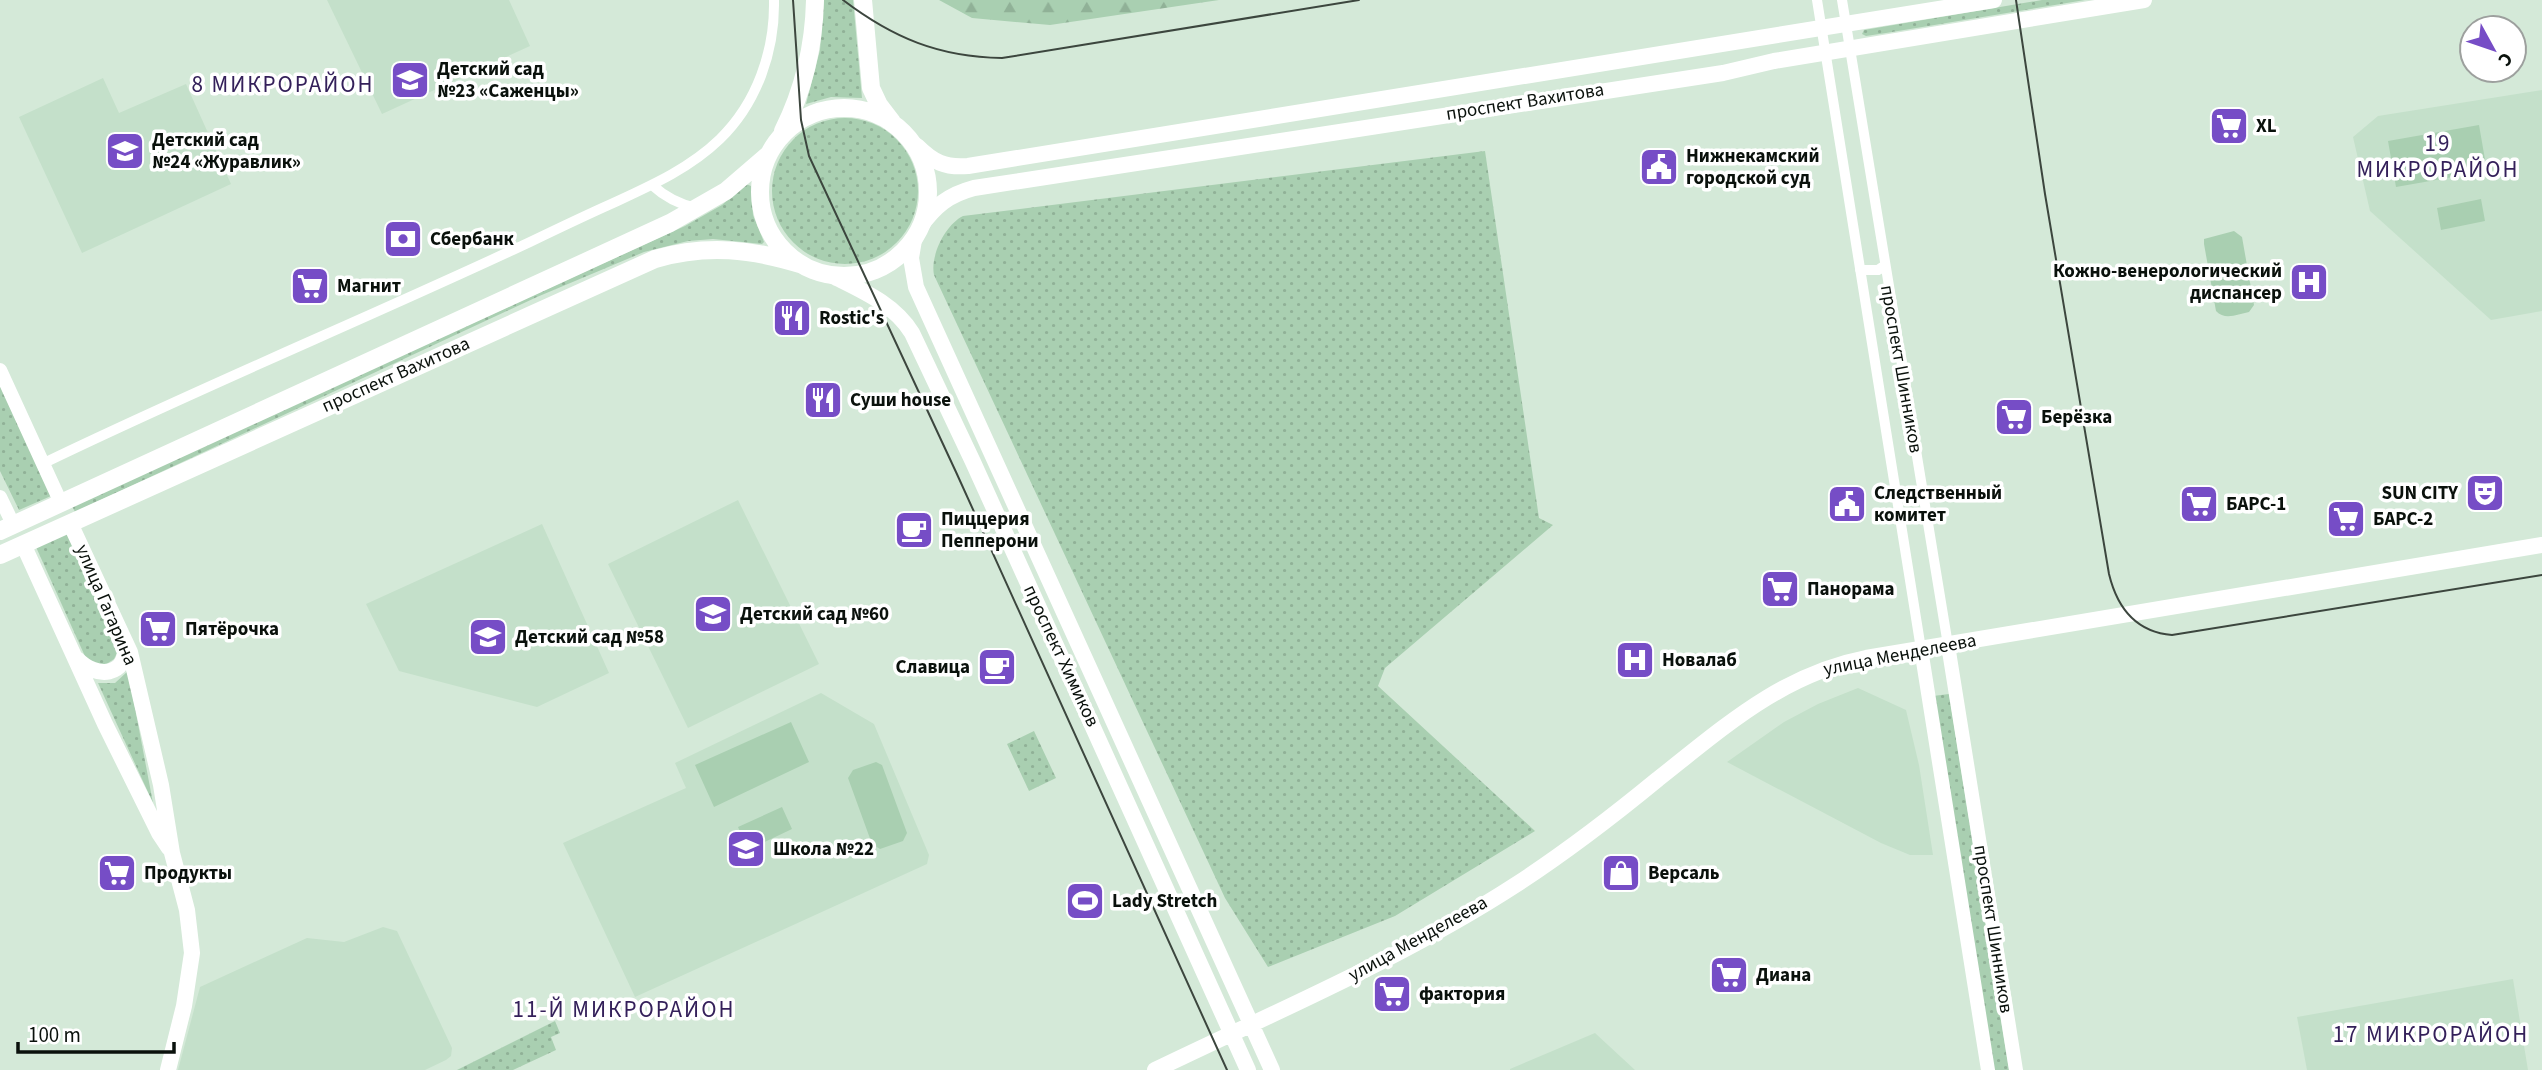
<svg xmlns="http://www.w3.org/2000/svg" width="2542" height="1070" viewBox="0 0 2542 1070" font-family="'Source Sans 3',sans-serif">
  <defs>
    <pattern id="grass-dots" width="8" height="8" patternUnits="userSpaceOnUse" patternTransform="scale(1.75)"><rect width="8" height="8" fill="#a9cfb1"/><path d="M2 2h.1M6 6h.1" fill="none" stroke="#90b197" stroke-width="1.8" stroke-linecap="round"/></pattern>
    <pattern id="forest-firs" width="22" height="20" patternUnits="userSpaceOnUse" patternTransform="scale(1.75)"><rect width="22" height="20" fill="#a9cfb1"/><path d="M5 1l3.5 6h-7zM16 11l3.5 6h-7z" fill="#90b197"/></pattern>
  </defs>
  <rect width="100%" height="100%" fill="#d4e9d8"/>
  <path fill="#c4e0ca" d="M327,0H509L530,46L382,114Z
    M103,78L119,113L186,84L231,184L82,253L19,117Z
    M2542,90V311L2491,320L2370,211L2353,137L2378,116Z
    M738,500L819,664L688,728L608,564Z
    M542,524L609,673L537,707L399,671L366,604Z
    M1858,688L1906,710L1919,765L1933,855H1910L1881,843L1727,762L1784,722L1818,704Z
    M821,693L874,724L929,855L927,864L635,997L563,843L686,788L675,763Z
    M383,927L397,931L452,1048L451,1056L446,1060L425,1070H178L200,987L307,938L344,942Z
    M2513,979L2528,1070H2307L2297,1017Z
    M1595,1033L1635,1070H1510V1069Z"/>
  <path fill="url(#grass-dots)" d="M824,0H853L862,98L831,97L806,104L820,50Z
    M2042,0H2085L1886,33L1866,36L1862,34L1864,30Z
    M772 191a73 73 0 1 1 146 0a73 73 0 1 1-146 0Z
    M1485,151L1539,518L1553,525L1385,668L1378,686L1535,831L1395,916L1268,967L1225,898L934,275C930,256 945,225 963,216Z
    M746,184L751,186L753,215L764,242L762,244L713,239L688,241L644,252L537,297L75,512L72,506L685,226L722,205Z
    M0,385L51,496L19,510L0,471Z
    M67,533L119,649L114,659L105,665L88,663L36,547Z
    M128,671L153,803L98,683H115Z
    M1949,694L2009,1070H1991L1933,696Z
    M1034,731L1056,778L1029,791L1007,744Z
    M555,1021L560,1033L551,1037L556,1050L513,1070H457Z"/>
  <path fill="url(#forest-firs)" d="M939,0H1219L1050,25L972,18Z"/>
  <path fill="#a9cfb1" d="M2479,125L2487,171L2396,187L2388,141Z
    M2481,199L2485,221L2441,230L2437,208Z
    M2234,231L2242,237L2254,305L2249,312C2238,314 2225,321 2216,311L2204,244V239Z
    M791,722L809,762L714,807L695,765Z
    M876,762L882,765L907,833L903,841L880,849L872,844L848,778L853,770Z
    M782,807L792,829L748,850L738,827Z"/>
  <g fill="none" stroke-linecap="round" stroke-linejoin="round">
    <path stroke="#fff" stroke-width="10" d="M1817,0L1921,649
      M1842,0L1948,645
      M652,185C665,197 678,204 696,208
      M1860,270H1878L1884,266
      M42,464C203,386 368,318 530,242C557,229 584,216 611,204C650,186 689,169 720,139C757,103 775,51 774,0"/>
    <path stroke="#fff" stroke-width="14" d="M0,370L61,503
      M0,497L13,524
      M1948,645L2016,1070
      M1921,649L1988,1070"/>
    <path stroke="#fff" stroke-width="16" d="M917,146C933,162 945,168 968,166L1994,0
      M920,227C935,206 948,195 974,188L1723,73L1774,61L2144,0
      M914,240L911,258L916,287L1272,1070
      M833,276C863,291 894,304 912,333L973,462L1248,1070
      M70,523L130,652L161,785L172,853L187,910L192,953L184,1006L168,1070
      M23,544L105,724L159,833L169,848
      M77,659C96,679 128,677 125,644
      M1155,1070C1277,1011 1403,958 1517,884C1566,852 1613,816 1658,779C1723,728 1782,674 1866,658L2542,545"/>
    <path stroke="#fff" stroke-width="18" d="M863,0L871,88L879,105L892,122
      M760 192a84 84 0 1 1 168 0a84 84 0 1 1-168 0Z
      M783,131C804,89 814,47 815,0
      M0,531L670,223L726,191L769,154
      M0,555L655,259C707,244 752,249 803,265"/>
    <path stroke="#3c463e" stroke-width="2" d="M793,0L801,120L809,156L956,472L1227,1070
      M843,0C893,38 939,57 1002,58L1359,0
      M2016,0L2045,194L2109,574C2117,607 2136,632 2172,635L2542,575"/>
  </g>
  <defs>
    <g id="school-square" transform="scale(2.0125)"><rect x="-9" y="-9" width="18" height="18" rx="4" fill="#764dc6" stroke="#fff"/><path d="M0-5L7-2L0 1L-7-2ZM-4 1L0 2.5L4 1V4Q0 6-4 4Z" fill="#fff"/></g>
    <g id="supermarket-square" transform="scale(2.0125)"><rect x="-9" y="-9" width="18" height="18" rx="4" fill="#764dc6" stroke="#fff"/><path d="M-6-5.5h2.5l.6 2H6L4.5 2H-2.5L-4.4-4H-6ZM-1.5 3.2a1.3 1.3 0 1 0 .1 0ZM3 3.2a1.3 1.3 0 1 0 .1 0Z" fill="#fff"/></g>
    <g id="civic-square" transform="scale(2.0125)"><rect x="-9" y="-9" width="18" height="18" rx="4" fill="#764dc6" stroke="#fff"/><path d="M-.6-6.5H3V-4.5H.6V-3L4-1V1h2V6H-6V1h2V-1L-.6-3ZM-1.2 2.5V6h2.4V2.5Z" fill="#fff"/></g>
    <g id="bank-square" transform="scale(2.0125)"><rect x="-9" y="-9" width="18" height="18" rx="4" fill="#764dc6" stroke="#fff"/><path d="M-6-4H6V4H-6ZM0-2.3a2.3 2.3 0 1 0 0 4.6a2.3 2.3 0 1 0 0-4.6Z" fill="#fff"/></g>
    <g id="hospital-square" transform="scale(2.0125)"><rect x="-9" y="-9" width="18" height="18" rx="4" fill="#764dc6" stroke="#fff"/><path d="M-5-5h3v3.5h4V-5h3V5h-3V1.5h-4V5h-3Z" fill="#fff"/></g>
    <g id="restaurant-square" transform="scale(2.0125)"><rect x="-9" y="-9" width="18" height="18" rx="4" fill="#764dc6" stroke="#fff"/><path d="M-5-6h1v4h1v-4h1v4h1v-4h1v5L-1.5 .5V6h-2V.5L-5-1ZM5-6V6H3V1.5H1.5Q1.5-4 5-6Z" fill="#fff"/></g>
    <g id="theatre-square" transform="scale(2.0125)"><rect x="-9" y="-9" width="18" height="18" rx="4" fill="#764dc6" stroke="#fff"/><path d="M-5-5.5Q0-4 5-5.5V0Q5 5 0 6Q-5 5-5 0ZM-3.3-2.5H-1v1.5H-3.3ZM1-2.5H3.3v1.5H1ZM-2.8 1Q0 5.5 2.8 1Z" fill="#fff"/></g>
    <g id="cafe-square" transform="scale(2.0125)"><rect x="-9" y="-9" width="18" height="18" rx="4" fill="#764dc6" stroke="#fff"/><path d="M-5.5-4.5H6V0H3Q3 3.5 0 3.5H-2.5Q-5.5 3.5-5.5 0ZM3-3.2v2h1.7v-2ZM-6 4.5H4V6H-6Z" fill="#fff"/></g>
    <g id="shop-square" transform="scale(2.0125)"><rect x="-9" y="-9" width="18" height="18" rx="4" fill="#764dc6" stroke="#fff"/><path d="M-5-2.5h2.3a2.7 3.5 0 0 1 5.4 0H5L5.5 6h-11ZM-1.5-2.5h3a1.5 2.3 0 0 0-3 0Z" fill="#fff"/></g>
    <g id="stadium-square" transform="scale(2.0125)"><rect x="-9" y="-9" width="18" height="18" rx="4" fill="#764dc6" stroke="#fff"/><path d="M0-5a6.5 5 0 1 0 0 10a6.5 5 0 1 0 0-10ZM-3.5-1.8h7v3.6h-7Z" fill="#fff"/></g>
  </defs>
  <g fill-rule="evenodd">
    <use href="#school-square" x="410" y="80"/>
    <use href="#supermarket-square" x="2229" y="126"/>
    <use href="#school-square" x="125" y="151"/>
    <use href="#civic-square" x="1659" y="167"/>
    <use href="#bank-square" x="403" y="239"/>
    <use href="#hospital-square" x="2309" y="282"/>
    <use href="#supermarket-square" x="310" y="286"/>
    <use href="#restaurant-square" x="792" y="318"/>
    <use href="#restaurant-square" x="823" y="400"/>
    <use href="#supermarket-square" x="2014" y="417"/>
    <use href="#theatre-square" x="2485" y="493"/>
    <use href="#civic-square" x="1847" y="504"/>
    <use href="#supermarket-square" x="2199" y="504"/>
    <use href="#supermarket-square" x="2346" y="519"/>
    <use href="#cafe-square" x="914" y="530"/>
    <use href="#supermarket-square" x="1780" y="589"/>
    <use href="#school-square" x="713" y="614"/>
    <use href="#supermarket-square" x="158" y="629"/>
    <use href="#school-square" x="488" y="637"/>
    <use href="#hospital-square" x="1635" y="660"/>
    <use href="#cafe-square" x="997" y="667"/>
    <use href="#school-square" x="746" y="849"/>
    <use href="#supermarket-square" x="117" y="873"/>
    <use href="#shop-square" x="1621" y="873"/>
    <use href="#stadium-square" x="1085" y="901"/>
    <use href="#supermarket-square" x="1729" y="975"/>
    <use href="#supermarket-square" x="1392" y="994"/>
  </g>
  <g text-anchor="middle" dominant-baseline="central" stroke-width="7" stroke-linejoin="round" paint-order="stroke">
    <g font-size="19" font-weight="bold" fill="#0a110c" stroke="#fff" text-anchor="start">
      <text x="437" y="69">Детский сад<tspan x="437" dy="22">№23 «Саженцы»</tspan></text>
      <text x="2256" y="126">XL</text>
      <text x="152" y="140">Детский сад<tspan x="152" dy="22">№24 «Журавлик»</tspan></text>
      <text x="1686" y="156">Нижнекамский<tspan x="1686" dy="22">городской суд</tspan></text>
      <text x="430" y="239">Сбербанк</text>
      <text x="2282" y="271" text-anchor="end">Кожно-венерологический<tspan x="2282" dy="22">диспансер</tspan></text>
      <text x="337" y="286">Магнит</text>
      <text x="819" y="318">Rostic's</text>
      <text x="850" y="400">Суши house</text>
      <text x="2041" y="417">Берёзка</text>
      <text x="1874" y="493">Следственный<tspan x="1874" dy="22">комитет</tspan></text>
      <text x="2458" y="493" text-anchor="end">SUN CITY</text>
      <text x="2226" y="504">БАРС-1</text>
      <text x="941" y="519">Пиццерия<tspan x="941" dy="22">Пепперони</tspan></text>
      <text x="2373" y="519">БАРС-2</text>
      <text x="1807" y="589">Панорама</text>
      <text x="740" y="614">Детский сад №60</text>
      <text x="185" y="629">Пятёрочка</text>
      <text x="515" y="637">Детский сад №58</text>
      <text x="1662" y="660">Новалаб</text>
      <text x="970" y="667" text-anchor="end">Славица</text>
      <text x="773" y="849">Школа №22</text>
      <text x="144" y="873">Продукты</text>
      <text x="1648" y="873">Версаль</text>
      <text x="1112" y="901">Lady Stretch</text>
      <text x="1756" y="975">Диана</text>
      <text x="1419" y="994">фактория</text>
    </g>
    <g font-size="19" fill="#0a110c" stroke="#fff">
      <text transform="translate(1525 102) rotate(-9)">проспект Вахитова</text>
      <text transform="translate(1901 369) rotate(80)">проспект Шинников</text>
      <text transform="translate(396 375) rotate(-24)">проспект Вахитова</text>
      <text transform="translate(106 605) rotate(67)">улица Гагарина</text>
      <text transform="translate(1900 655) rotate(-11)">улица Менделеева</text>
      <text transform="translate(1061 656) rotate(65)">проспект Химиков</text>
      <text transform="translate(1993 929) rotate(81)">проспект Шинников</text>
      <text transform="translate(1418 939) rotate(-29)">улица Менделеева</text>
    </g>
    <g font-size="23" letter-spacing="2" fill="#34205a" stroke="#fff">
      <text x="283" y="84">8 МИКРОРАЙОН</text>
      <text x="2438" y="143">19<tspan x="2438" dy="26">МИКРОРАЙОН</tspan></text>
      <text x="624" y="1009">11-Й МИКРОРАЙОН</text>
      <text x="2431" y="1034">17 МИКРОРАЙОН</text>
    </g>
  </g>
  <g transform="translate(2493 49) rotate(130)"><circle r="33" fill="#ffffff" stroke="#9da09e" stroke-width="2"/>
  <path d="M0-5L12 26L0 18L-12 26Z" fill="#764dc6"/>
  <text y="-10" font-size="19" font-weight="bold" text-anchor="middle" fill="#0a110c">С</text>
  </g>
  <path d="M18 1042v10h156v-10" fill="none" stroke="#0a110c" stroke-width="3.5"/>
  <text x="28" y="1042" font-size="21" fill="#0a110c" stroke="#ffffff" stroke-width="5" paint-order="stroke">100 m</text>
</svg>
